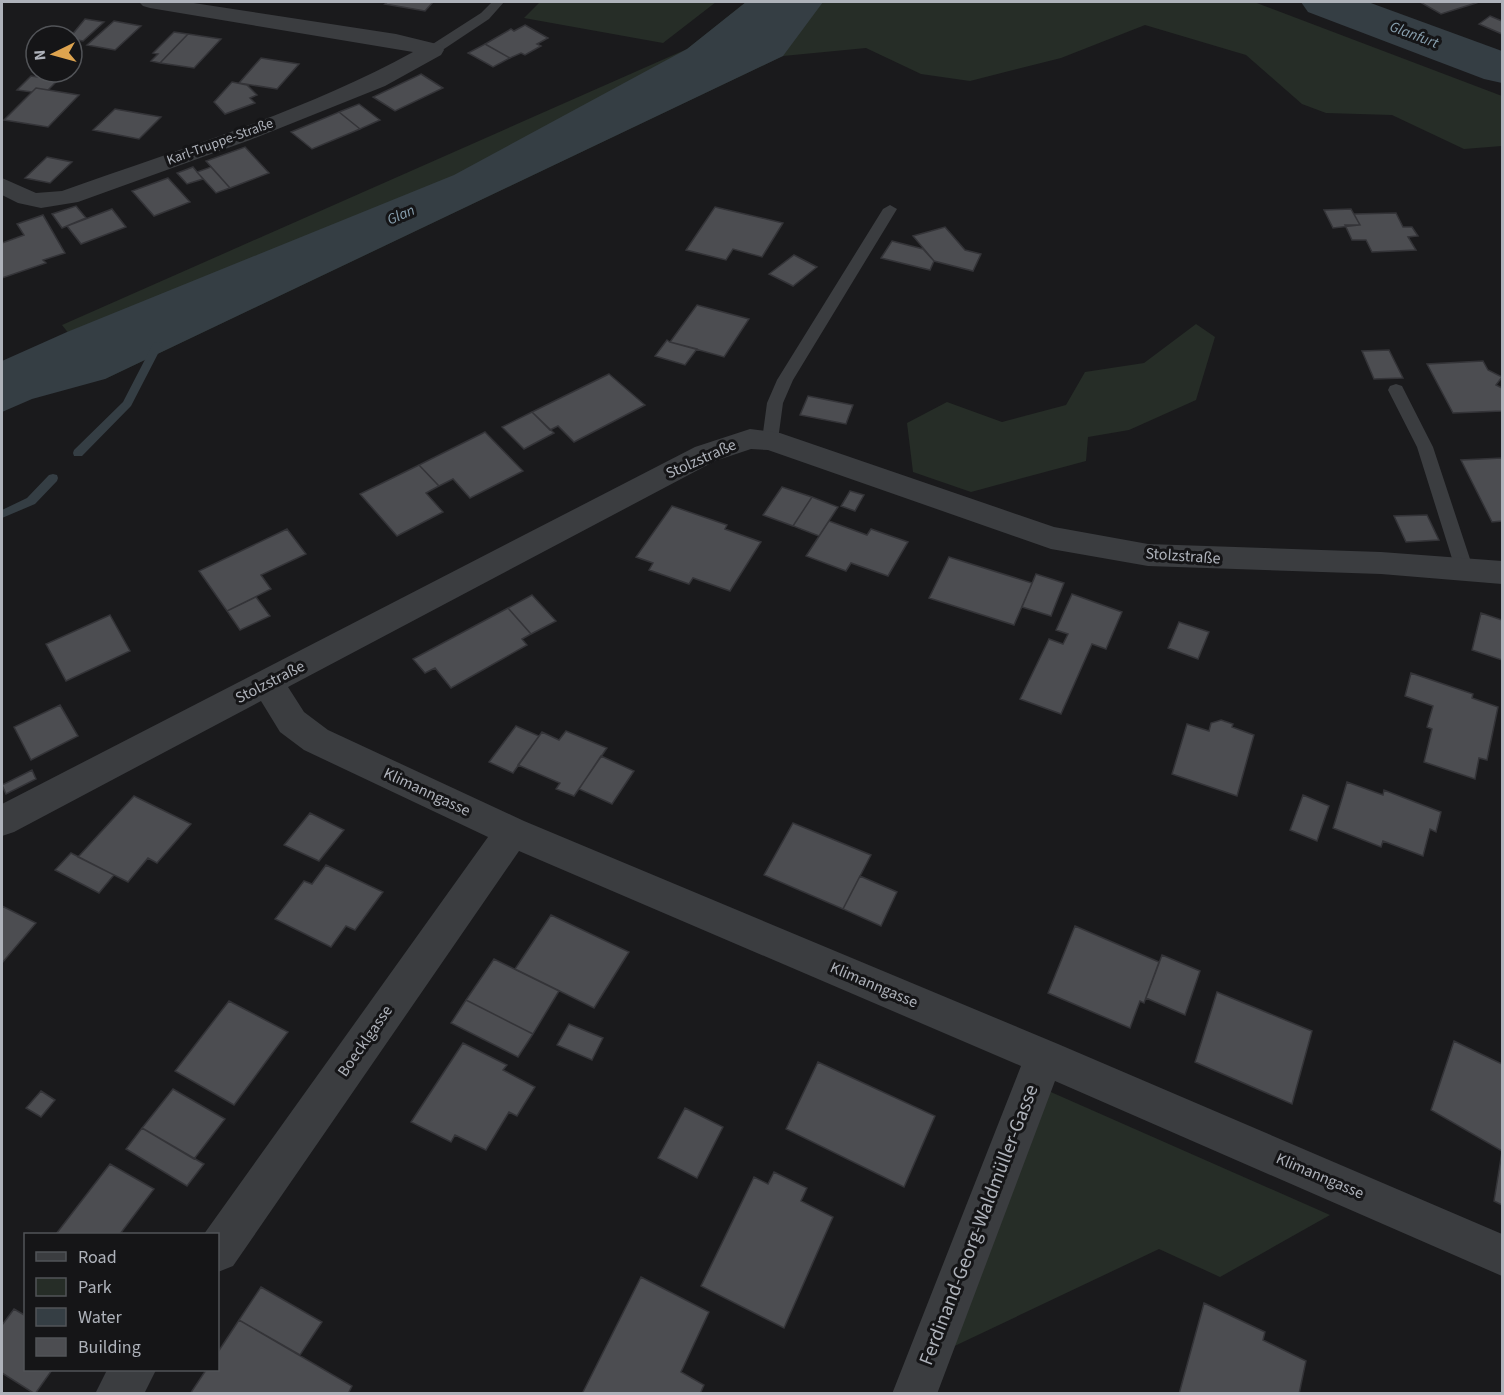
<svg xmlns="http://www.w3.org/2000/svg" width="1504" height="1395" viewBox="0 0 1504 1395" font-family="'Source Sans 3',sans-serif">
  <rect width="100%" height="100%" fill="#1a1a1c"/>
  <path fill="#262d27" d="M540,2H716L663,43L524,18Z
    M746,2H1254L1502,96V146L1464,149L1392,115L1326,113L1302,104L1246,55L1145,25L1061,58L970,81L921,74L866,48L783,56L105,379L62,325L687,49Z
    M1196,324L1215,337L1196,400L1129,430L1088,437L1086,461L971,492L913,472L907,423L947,402L1002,422L1066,405L1085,372L1144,363Z
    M1044,1089L1330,1215L1220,1277L1159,1249L944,1351Z"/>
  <path fill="#353e44" d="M746,2H823L783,56L105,379L32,399L2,412V361L67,332L454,175L687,49Z"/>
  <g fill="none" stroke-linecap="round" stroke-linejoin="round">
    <path fill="#353e44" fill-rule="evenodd" d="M158,341L163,344L131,406L82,456H74L73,453L74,450L123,402L153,344Z
      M53,474L57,475L58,478L57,481L35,504L2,518V510L27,498L49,475Z"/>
    <path fill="#353e44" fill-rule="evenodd" d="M1301,2H1368L1502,51V83L1484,79L1308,12Z"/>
  </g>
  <path fill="#4c4d51" stroke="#343438" stroke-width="1.5" d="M388,2H433L425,11L385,4Z
    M1420,2H1474L1476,3L1441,14Z
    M1490,16L1502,21V34L1479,24Z
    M85,19L104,22L83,41L72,39L71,36Z
    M114,21L141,26L115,50L87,45Z
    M525,25L548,38L537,44L541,46L525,55L521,53L510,58L485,44L511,29L514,31Z
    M174,32L188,34L160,63L151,61L158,54L153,53Z
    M188,34L221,39L194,68L160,63Z
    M485,44L510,58L493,67L468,53Z
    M261,58L299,64L277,89L239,83Z
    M421,74L443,88L395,111L373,97Z
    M31,76L58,80L48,90L36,88L32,92L17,90Z
    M232,82L247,85L257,95L250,98L255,103L225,114L214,102Z
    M36,88L79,95L48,127L4,120Z
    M359,104L380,120L360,129L339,112Z
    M115,109L161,117L139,139L93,130Z
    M339,112L360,129L312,149L291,132Z
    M245,147L269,173L230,188L206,161Z
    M47,157L72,162L50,183L25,178Z
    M193,167L203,179L187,184L177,173Z
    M211,167L230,188L216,193L197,172Z
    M168,178L190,202L154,216L132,191Z
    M76,206L86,218L62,228L52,214Z
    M715,207L783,223L762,257L733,249L726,260L686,250Z
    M112,209L126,227L81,244L67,226Z
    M1351,209L1360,225L1333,228L1324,210Z
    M1396,213L1403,227H1412L1418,236L1408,237L1416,250L1372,252L1366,240H1352L1345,225H1360L1354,214Z
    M43,215L65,253L43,260L46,263L2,278V243L24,235L17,224Z
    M945,227L965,250L981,254L973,271L934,261L913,236Z
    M892,241L923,249L934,261L930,270L881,258Z
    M794,255L817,267L793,286L769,274Z
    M697,305L749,319L724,357L670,342Z
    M667,340L670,342L697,349L685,365L655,356Z
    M1389,350L1403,378L1374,379L1362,351Z
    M1483,361L1488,370L1502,377L1496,385L1502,388V411L1453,413L1427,364Z
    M609,374L645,405L574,442L558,426L550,430L532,412Z
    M808,396L853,405L846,424L800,415Z
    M532,412L554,433L524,449L502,427Z
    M485,432L523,471L470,498L453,479L439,486L419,465Z
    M1502,458V521L1492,522L1461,460Z
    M419,465L439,486L426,493L443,512L397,536L360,494Z
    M782,487L812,497L793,526L763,515Z
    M850,491L864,495L855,511L841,506Z
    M812,497L838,507L819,536L793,526Z
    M672,506L727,525L725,529L761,542L730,591L693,578L689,584L649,570L653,563L636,557Z
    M1427,515L1439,540L1406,542L1394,516Z
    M829,521L867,535L871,529L908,542L888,576L851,563L846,571L806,556Z
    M287,529L306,554L261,575L271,589L227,611L199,571Z
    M949,557L1032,583L1014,625L929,598Z
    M1036,574L1064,583L1051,616L1022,607Z
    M1072,594L1122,612L1106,649L1092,644L1061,714L1020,699L1049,639L1063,644L1068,634L1056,630Z
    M532,595L556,621L531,634L508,608Z
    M256,597L270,616L240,630L227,611Z
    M508,608L531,634L522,639L527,645L451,688L435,668L425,673L413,659Z
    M1481,613L1502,620V660L1472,650Z
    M110,615L130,651L66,681L46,644Z
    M1179,622L1209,632L1198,659L1168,648Z
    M1411,673L1473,694L1472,698L1498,707L1487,760L1479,758L1475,779L1424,762L1432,729L1427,727L1433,706L1405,696Z
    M60,705L78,736L31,760L14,727Z
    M1221,720L1233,724L1232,727L1254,735L1237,796L1172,774L1187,724L1209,731L1211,723Z
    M516,726L539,736L513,773L489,762Z
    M566,731L607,748L574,796L556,789L560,783L518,765L542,732L559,740Z
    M601,756L634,771L612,804L579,789Z
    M32,770L36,779L6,794L2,785Z
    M1347,782L1383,795L1384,790L1441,812L1436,832L1430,829L1423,856L1383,841L1381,847L1333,828Z
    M1303,795L1329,806L1317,841L1290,830Z
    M134,796L191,824L157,863L148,858L128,882L78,857Z
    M310,813L344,830L319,861L284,845Z
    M793,823L871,855L843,909L764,875Z
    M71,853L114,875L99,893L55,870Z
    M326,865L383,892L355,930L346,926L331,947L275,919L304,881L312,884Z
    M860,876L897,892L881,926L843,909Z
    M2,906L36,923L2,963Z
    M551,915L629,952L594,1008L515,969Z
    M1075,926L1159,962L1144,1003L1140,1001L1130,1028L1048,993Z
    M1162,955L1200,971L1185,1015L1146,998Z
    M494,959L559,991L533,1034L466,1000Z
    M1217,992L1312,1031L1292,1104L1195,1062Z
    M466,1000L533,1034L518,1057L451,1023Z
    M229,1001L288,1032L234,1105L175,1071Z
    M569,1024L603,1038L592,1060L557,1045Z
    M1454,1041L1502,1064V1151L1431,1110Z
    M463,1043L507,1065L503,1070L535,1087L517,1116L509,1112L486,1150L455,1135L451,1142L411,1122Z
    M818,1062L935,1116L904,1187L786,1129Z
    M173,1089L225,1119L194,1159L142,1128Z
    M41,1091L55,1100L41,1117L26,1108Z
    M685,1108L723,1127L697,1178L658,1158Z
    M142,1128L204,1164L187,1186L126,1149Z
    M1502,1152V1205L1494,1201Z
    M110,1164L154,1189L120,1234H56Z
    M774,1172L807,1188L801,1201L833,1217L784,1328L701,1286L754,1177L768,1184Z
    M641,1277L709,1312L681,1372L704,1385L700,1394H582Z
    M261,1287L322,1322L300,1355L239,1320Z
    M1204,1303L1265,1332L1263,1340L1306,1361L1299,1394H1179Z
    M14,1309L26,1316V1370H52L35,1394L2,1373V1325Z
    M239,1320L352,1386L348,1394H190L206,1370H218V1352Z"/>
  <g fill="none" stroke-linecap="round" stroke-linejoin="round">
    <path fill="#3b3d40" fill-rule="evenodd" d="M492,2H504L489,19L438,53H428L427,50L428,47L481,13Z
      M890,205L897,209L793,380L783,403L778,440L776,444H764L762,440L767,403L777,380L883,209Z
      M1396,384L1402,386L1404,390L1433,447L1473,568L1470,573L1464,575L1458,573L1455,568L1417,447L1388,390L1390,386Z"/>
    <path fill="#3b3d40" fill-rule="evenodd" d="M139,2H187L396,34L441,45L444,50L441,55L385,86L250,140L78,202L41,208L18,203L2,195V178L36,193L62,191C180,149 304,112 413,52L150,8L143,6Z
      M750,429L780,433L1054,527L1148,544L1381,552L1502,561V584L1381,574L1148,566L1051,549L768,450L751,449L715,461L288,687L304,712L328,730L524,821L1058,1044L1502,1234V1276L1055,1081L937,1394H892L1021,1066L519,851L233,1266L218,1272V1234H204L488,837L304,750L280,732L261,701L14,832L2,836V804L695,447Z
      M107,1370H156L144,1394H95Z"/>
  </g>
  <g text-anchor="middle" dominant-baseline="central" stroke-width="6" stroke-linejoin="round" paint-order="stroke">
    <g font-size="14" fill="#aeb2ba" stroke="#151517">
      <text transform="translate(220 142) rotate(-20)">Karl-Truppe-Straße</text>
    </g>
    <g font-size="15" font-style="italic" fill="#89a1b0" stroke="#151517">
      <text transform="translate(1414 35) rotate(21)">Glanfurt</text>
      <text transform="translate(401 215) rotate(-23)">Glan</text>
    </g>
    <g font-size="16" fill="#aeb2ba" stroke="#151517">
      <text transform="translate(701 459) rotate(-24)">Stolzstraße</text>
      <text transform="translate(1183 556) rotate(4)">Stolzstraße</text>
      <text transform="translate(270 682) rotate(-27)">Stolzstraße</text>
      <text transform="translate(427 792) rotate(25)">Klimanngasse</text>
      <text transform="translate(874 985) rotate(23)">Klimanngasse</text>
      <text transform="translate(365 1041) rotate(-55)">Boecklgasse</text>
      <text transform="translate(1320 1176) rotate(23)">Klimanngasse</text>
    </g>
    <g font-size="20" fill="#aeb2ba" stroke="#151517">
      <text transform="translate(979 1225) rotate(-69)">Ferdinand-Georg-Waldmüller-Gasse</text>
    </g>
  </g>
  <rect width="1504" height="1395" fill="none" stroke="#aeb2ba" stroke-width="6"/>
  <rect x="24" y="1233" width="195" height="138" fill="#151517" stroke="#525458" stroke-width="1.5"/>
  <rect x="36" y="1252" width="30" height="9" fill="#3b3d40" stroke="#525458" stroke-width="1.5"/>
  <text x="78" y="1263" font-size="18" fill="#aeb2ba">Road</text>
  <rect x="36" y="1278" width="30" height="18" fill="#262d27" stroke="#525458" stroke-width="1.5"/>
  <text x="78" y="1293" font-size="18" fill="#aeb2ba">Park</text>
  <rect x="36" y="1308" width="30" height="18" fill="#353e44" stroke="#525458" stroke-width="1.5"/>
  <text x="78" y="1323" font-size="18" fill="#aeb2ba">Water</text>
  <rect x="36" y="1338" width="30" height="18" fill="#4c4d51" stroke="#525458" stroke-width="1.5"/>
  <text x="78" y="1353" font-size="18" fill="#aeb2ba">Building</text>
  <g transform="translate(54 54) rotate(265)"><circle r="28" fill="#151517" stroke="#525458" stroke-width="1.5"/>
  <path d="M0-4.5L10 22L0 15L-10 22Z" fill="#dea44f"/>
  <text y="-9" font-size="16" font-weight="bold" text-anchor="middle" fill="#aeb2ba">N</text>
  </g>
</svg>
